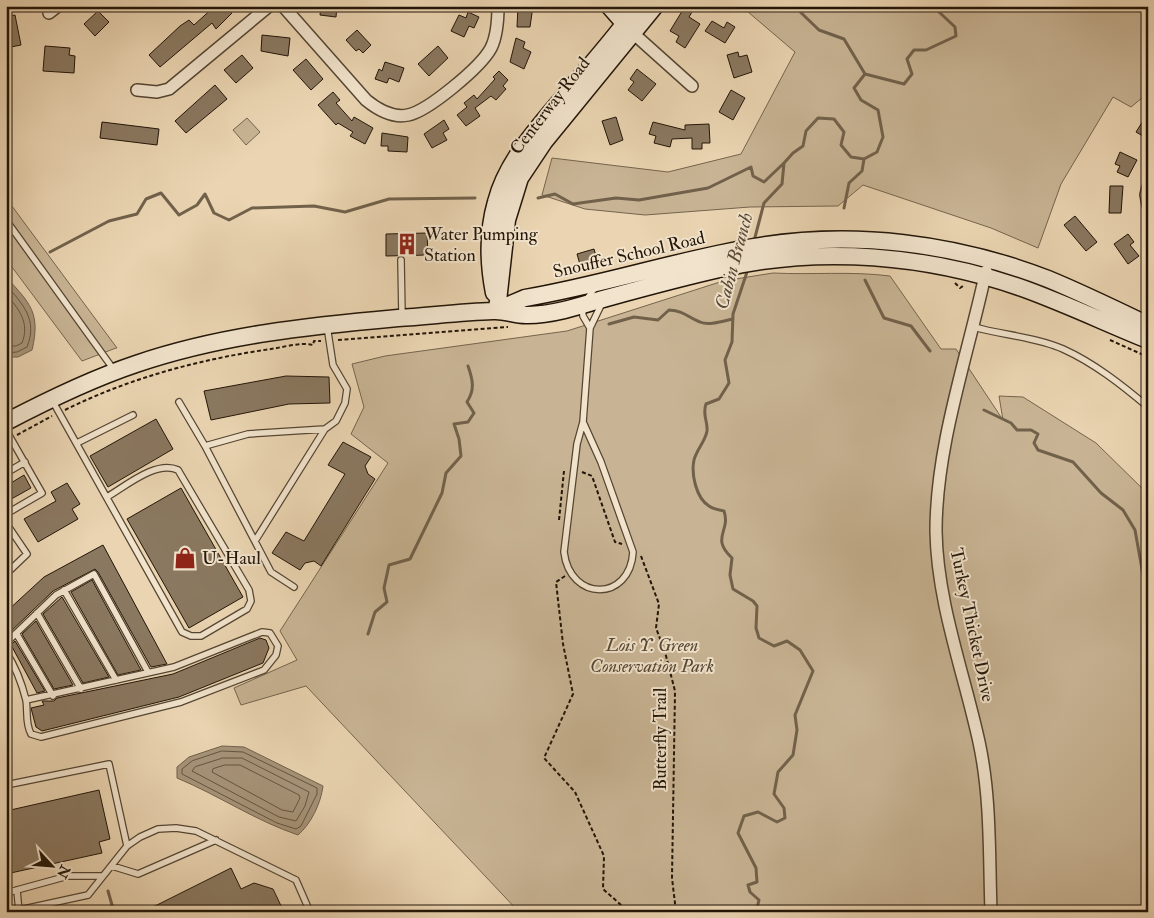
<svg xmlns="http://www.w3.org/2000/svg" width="1154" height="918" viewBox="0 0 1154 918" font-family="'IM FELL Double Pica',serif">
  <rect width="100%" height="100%" fill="#ead4b1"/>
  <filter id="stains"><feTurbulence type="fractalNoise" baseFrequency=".004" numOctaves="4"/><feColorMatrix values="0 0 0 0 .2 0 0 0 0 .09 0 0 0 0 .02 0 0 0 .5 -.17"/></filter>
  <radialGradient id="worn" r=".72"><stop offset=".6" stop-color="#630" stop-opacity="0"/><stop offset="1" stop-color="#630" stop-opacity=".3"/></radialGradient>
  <path fill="#c8b494" stroke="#75644e" d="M741,6H1148V93L1131,107L1113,97L1061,184L1038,248L991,228L863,185L838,206L750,207L645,215L585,209L542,195L552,158L668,172L741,154L795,52Z
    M247,118L260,132L246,145L233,130Z
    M6,198L117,348H116L82,361L6,259Z
    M773,273C812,275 851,271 890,276L941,349H956L1003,420L999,396L1023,397L1096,443L1148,494V912H519L306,686L241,705L234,688L297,660L280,631L388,463L351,434L364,407L352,364L385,356L567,331L723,281Z"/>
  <path fill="#a69378" stroke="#71614b" d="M6,277C30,303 41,313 32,350L18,357H6Z
    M222,746L244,747L323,786C321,803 311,824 298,835C256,821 218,795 177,778V767L189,757Z"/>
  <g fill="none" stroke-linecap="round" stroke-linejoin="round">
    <path stroke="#645440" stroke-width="1" d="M6,285C23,304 38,320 27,347L17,352L6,353
      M6,294C19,309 30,323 22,343L16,346H6
      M222,751L243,752L317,788V794L301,826L296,829L277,823L182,774V769L192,761Z
      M223,758H242L309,792L305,806L296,821L279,817L192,771L195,767Z
      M225,765H240L299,795L300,798L293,812L282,810L212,772L213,769Z"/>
    <path stroke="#71614b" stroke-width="3" d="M794,6L819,30L844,39L865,74
      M538,198L555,194L573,204L616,198L639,200L708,188L751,167L753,176L764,182L784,163
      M844,208L849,183L862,171L864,159
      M754,241L764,203L782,184L784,163L793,153L803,146L806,131L818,118L834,119L844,132L841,145L851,157L864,159L877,152L883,137L878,110L861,100L854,88L865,74L904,84L912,74L907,59L914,50H926L956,36L955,27L938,11V6
      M50,252L109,221L137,214L146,199L161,193L179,215L197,205L205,194L214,213L229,220L252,208L314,206L345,212L389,199L475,198
      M748,269L733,314L732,342L725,360L729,383L719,399L706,404C702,415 708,421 707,431C705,442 697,449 694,460C691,474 696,498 709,506C713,509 719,510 724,511C731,532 710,537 732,558L730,575L733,589L753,601L757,606L756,628L759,638L774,646L787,641L800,650L813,671L795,715L797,730L793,755L778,772L774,794L784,808L785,818L777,822L758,812L744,816L738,833L756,868L757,882L748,885L750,892L759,900L756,912
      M865,280L884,318L911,326L930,351
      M609,324L634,317L658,320L669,310C685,311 687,317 700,322C709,326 723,321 733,319
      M984,410L1011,423L1017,430H1031L1038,434L1034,443L1038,450L1073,462L1101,493L1123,510L1135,530L1145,586L1144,603L1148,606
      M368,634L375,612L387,602L384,588L389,565L410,559L442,493L446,473L461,456L459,439L454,424L468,422L474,413L467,402C475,390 473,380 468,366
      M108,891L114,912"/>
  </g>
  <path fill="#8a7860" stroke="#221508" d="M215,6H227L232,13L216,29L212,23L160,67L149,55L180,26L189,20L194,25Z
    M321,6H337L336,17L320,15Z
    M518,6H533L530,27H517Z
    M684,8L692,12L689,17L700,24L685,48L676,42L679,36L670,31Z
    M98,11L109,22L95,36L84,24Z
    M468,12L479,17L474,28L469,26L464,37L451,31L459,15L466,18Z
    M15,15L21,45L6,48V17Z
    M712,21L724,28L727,22L735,27L725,43L705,31Z
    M357,30L371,45L363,53L359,49L356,51L346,40Z
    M262,35L290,38L288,56L261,51Z
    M516,38L525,42L523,48L531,52L524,69L510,62Z
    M45,46L70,48L69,55L75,56L74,73L43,71Z
    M438,46L448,58L429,76L418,64Z
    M738,52L739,57L747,55L752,72L734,78L727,55Z
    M242,55L253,68L236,83L224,70Z
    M306,59L323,79L311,90L293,70Z
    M385,62L404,68L399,82L389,78L387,83L375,79L379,69L382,71Z
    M637,69L656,84L642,101L628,90L634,82L630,79Z
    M499,71L508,80L503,86L506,89L496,100L491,96L475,108L480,116L466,126L457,115L467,107L464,103L474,95L477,99L495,79L493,77Z
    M215,85L227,99L186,133L175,121Z
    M731,90L745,98L733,120L719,112Z
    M333,92L340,100L336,103L352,121L354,117L373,128L365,144L350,136L353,132L338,123L336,125L318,105Z
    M1148,113V139L1136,132Z
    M616,117L623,140L610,145L602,121Z
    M444,120L449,129L443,133L447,140L432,148L424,134Z
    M102,122L159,129L157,145L100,138Z
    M653,122L685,130V125L709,124L710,143H702V149H692V138L672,139L670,147L654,143L656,136L649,134Z
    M382,133L408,137L407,152L388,151V146H381Z
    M1120,152L1137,160L1128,177L1117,172L1120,166L1115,164Z
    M1110,186H1123L1121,213H1109Z
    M1075,216L1097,242L1086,251L1064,225Z
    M427,233L428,255L386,256V234Z
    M1128,234L1134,242L1130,245L1139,256L1128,264L1114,244Z
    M594,249L598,263L581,268L577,254Z
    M286,376L329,377L330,403L289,404L211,420L204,391Z
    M156,419L173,449L108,487L90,456Z
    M343,442L371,457L365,466L368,474L375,479L321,566L314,561L305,563L300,570L272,553L286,532L304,541L345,474L328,465Z
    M24,475L31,488L6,502V486Z
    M67,483L80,504L72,509L78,519L38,542L24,519L56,501L51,492Z
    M181,488L243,597L189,628L127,519Z
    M103,545L167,664L151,667L98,572L95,569L53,591L6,636V612L44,577Z
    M92,580L141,670L118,675L71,592Z
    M62,597L109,677L83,683L43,614Z
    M36,621L73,685L54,689L22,634Z
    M260,638L266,640L269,648L263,663L179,697L42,731L36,727L31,708L44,705L42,701H54L57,698L173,674Z
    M15,641L45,691L37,693L11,645Z
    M99,790L110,839L99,842L102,853L6,874V811Z
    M231,868L241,889L254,883L273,889L284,912H143Z"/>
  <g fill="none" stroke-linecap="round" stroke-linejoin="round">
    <g stroke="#544532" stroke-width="8">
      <path id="lane" d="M6,220L114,370
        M401,260L402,316
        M974,327C1002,335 1036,337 1063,349C1094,363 1122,385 1148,407
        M590,328L583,316L582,306L594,289
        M52,400L182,632L191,636H201L247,609L251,601L249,590L178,470C156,460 126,486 107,497
        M179,402L205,446
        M583,422L601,462L633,552C630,602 570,602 564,552L577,444L583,422L590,328L602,303
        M6,430L42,493L6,514
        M77,443L133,415
        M6,473L25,462
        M6,523L27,554L6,574
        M255,541L325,429
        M294,587L271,572L205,446L248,434L325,429L336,421L345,403L347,389L333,365L327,326
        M64,590L116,680
        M37,613L81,689
        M16,633L53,696
        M6,643L56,595L94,574L148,672
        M6,652C15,666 22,684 26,700C28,712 25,723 31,734L41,737L181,702L264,670L276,655L278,646L270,633L262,632L174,667L26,700
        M6,785L109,764L127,846
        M112,866L138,874L216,840
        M17,890L19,912
        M6,893L68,876H103
        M10,912L88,895L127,846L140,837L158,829L176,828L196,831L296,880L310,912"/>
    </g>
    <g stroke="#544532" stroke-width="14">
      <path id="street" d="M283,6L366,100C377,109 393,118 408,115C428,111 481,67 491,48C497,36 498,20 498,6
        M49,13L58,6
        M634,34L692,86
        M137,90L157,92L169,89L269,6
        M1148,187L1146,195L1148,205
        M986,271C968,355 936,445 936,531C937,602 964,673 979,742C991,797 989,855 991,912"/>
    </g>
    <g stroke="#221508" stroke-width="19">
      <path id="secondary" d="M609,6L631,31
        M494,293C488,262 487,233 496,202C506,163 535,131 561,100C587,69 614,39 638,6
        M497,310L525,298C602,285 677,260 754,247C853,230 955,243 1048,279C1082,293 1115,309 1148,325
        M497,310L507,220L520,178L544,142L655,6
        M6,422C48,400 91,379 136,364C221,335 309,326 398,318C430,316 461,312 493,311C505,310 516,316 528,315C552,315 580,306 603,299C643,288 683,277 724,268C821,246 927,255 1022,288C1064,303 1106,323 1148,340"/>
    </g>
    <path stroke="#221508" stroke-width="2" stroke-dasharray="4 2.5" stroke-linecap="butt" d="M955,283L960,288L963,286
      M338,340L508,327
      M1110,340L1148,357
      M65,410C129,378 201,359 271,349C284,347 300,342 313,345L314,341H321
      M17,435L52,416
      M582,472L592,476L615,542L622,544
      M559,520L564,471
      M641,556L659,604L656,628L665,652L675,691L672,878L676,912
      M565,576L556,582L563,644L573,694L544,758L575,792L604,856L603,889L629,912"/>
    <use href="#lane" stroke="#f1e3cc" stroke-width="5.5"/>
    <use href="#street" stroke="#f1e3cc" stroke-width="11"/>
    <use href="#secondary" stroke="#f1e3cc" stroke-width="16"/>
  </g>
  <defs>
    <g id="building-bare" transform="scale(1.725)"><path d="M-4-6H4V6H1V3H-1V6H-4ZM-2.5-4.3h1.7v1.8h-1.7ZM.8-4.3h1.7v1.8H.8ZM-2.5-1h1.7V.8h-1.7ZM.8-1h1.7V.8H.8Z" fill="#8f2418" stroke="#f1e3cc" stroke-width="2.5" paint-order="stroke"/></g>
    <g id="shop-bare" transform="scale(1.725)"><path d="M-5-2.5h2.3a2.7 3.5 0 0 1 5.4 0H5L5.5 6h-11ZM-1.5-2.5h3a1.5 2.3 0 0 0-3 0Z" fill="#8f2418" stroke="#f1e3cc" stroke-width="2.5" paint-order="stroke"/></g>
  </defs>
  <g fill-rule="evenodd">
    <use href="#building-bare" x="407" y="244"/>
    <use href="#shop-bare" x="185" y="558"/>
  </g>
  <g text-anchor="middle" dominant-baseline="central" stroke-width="4" stroke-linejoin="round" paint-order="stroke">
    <g font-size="18" fill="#221508" stroke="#f1e3cc">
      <text transform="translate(550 106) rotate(-52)">Centerway Road</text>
      <text transform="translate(629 255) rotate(-13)">Snouffer School Road</text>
      <text transform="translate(972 625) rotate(78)">Turkey Thicket Drive</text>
      <text transform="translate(660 739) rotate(-90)">Butterfly Trail</text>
    </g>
    <g font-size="18" fill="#221508" stroke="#f1e3cc" text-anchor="start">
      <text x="424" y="234">Water Pumping<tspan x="424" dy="21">Station</tspan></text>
      <text x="202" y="558">U-Haul</text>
    </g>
    <g font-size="18" font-style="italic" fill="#544532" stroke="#f1e3cc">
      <text x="652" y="645">Lois Y. Green<tspan x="652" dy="21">Conservation Park</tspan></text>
    </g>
    <g font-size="19" font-style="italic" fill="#574735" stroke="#f1e3cc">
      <text transform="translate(734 261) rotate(-75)">Cabin Branch</text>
    </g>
  </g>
  <rect width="1154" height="918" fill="none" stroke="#ead4b1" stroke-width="25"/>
  <rect x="8" y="8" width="1139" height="903" fill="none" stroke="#221508" stroke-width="2.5"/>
  <rect x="12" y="12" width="1129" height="893" fill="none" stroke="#221508"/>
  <g transform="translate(52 866) rotate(116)" stroke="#f1e3cc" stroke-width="4" paint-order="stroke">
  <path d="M0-4L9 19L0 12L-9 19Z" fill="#221508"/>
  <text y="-8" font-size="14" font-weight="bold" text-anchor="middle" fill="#221508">N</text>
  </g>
  <rect width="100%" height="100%" filter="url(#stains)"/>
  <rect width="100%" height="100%" fill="url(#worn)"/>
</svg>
